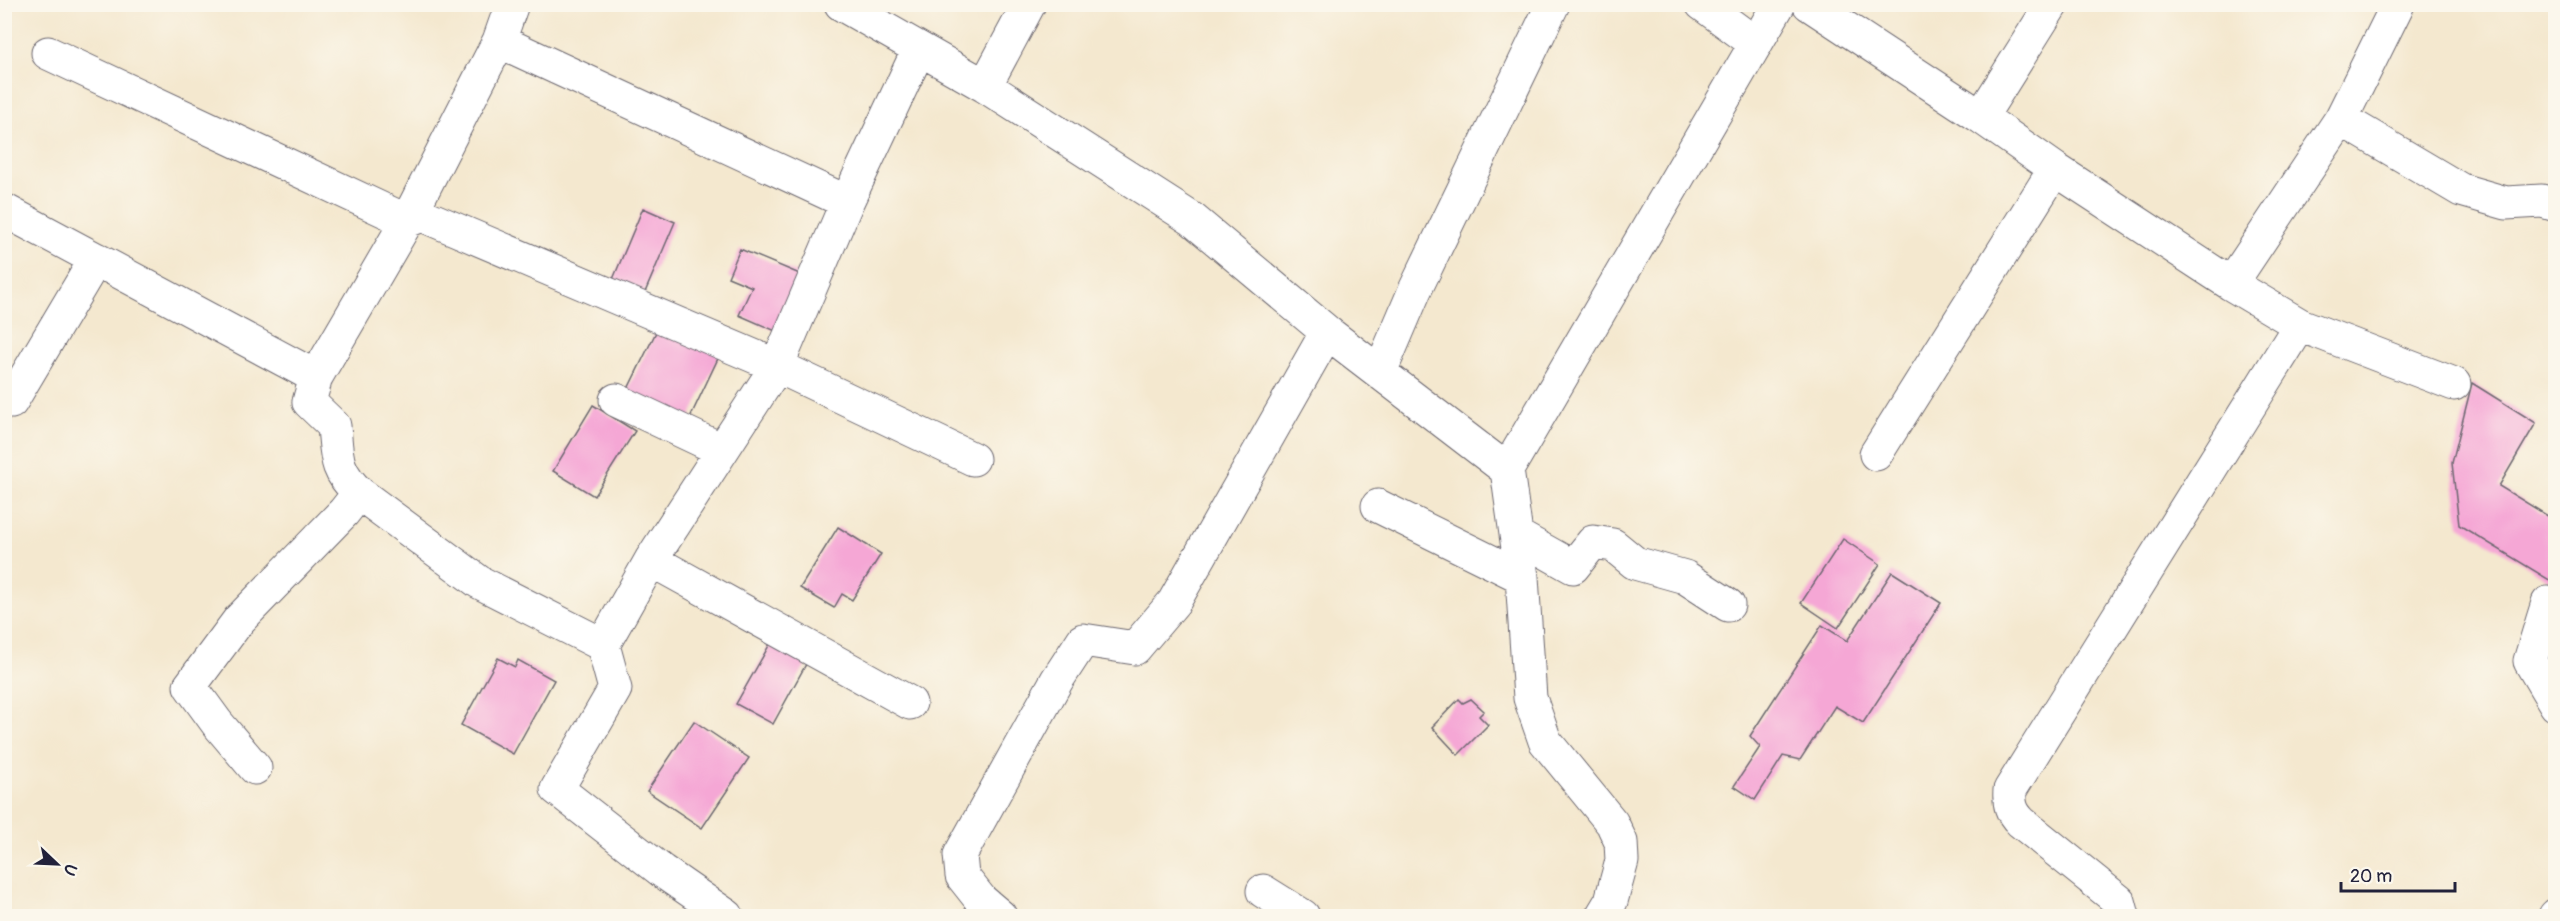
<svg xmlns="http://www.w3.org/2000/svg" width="2560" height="921" viewBox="0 0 2560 921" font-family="Pangolin,sans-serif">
  <rect width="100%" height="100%" fill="#fbf7ec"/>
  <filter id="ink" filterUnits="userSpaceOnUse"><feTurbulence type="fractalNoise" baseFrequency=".0167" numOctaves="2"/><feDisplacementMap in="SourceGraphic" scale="12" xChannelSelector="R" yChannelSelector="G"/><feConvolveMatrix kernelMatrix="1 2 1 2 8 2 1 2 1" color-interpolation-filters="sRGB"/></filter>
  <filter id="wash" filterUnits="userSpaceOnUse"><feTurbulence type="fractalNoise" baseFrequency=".008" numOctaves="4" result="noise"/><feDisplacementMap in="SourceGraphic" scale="24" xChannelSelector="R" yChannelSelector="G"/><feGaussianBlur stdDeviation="1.35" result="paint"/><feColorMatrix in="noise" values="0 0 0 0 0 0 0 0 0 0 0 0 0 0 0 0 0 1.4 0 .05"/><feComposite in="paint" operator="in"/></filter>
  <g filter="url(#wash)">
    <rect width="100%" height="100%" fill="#f4e8cf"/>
    <g id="blocks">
      <path fill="#f5a7d5" d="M643,208L675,222L643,297L611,284Z
        M740,249L802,275L778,332L739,315L752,287L728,277Z
        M661,322L722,350L686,426L625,395Z
        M2472,383L2536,423L2499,486L2556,521V584L2459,525L2452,463Z
        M593,405L635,431L594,496L553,471Z
        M838,527L881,554L852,600L842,594L834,608L800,588Z
        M1843,539L1880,564L1838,628L1801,603Z
        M1892,572L1941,603L1863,723L1835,706L1800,760L1783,756L1755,800L1734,786L1760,747L1750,736L1822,625L1847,641Z
        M775,635L811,655L773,724L736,704Z
        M498,658L515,667L518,660L554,680L513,754L461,725Z
        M1459,699L1463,703L1471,699L1484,711L1479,716L1488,725L1458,755L1432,727Z
        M694,721L749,758L702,828L647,791Z"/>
    </g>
  </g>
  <g filter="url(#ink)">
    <use href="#blocks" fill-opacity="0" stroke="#6c676f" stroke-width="1.5"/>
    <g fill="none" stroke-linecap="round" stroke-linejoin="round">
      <g stroke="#6c676f" stroke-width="35">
        <path id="minor" d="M841,4L985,86L1192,219L1327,332L1507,470
          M1702,4L1756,44
          M1809,4L1981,117L2055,169L2231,284L2300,325L2454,384
          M499,41L847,202
          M48,53L407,221L422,215L777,366L973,459
          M985,86L1029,4
          M1981,117L2052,4
          M2341,119L2461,190L2506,203L2542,201L2556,205
          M4,210L316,377
          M2231,284L2341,119L2398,4
          M1380,372L1415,290L1553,4
          M4,398L11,402L96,259
          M616,400L722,450
          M1876,454L2055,169
          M359,493L479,582L603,645
          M1378,506L1522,577
          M1516,535L1573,567L1593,542L1613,545L1635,563L1685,577L1728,605
          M651,560L910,703
          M2548,603L2530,661L2556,705
          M255,768L217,723L190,686L239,620L344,512L359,493C335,470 337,458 334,426L309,402L316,377L407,221L499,41L512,4
          M1263,891L1303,916
          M727,916L662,871L557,789L615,689L603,645L651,560L777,366L847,202L919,49
          M1000,916L981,900L962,876L960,855L1057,680L1083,640L1135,648L1174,602L1327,332
          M1602,916L1611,901L1622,861L1621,842L1612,823L1545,741L1530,698L1522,577L1507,470L1779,4
          M2123,916L2119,901L2021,822C2011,812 2009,804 2010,790L2300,325
          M2555,916L2556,915"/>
      </g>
      <use href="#minor" stroke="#fff" stroke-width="33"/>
    </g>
  </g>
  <rect width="2560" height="921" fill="none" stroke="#fbf7ec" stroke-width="24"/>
  <g transform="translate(57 864) rotate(113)" stroke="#fbf7ec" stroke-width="4.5" paint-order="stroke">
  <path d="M0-4.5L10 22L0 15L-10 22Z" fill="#22223b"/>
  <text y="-9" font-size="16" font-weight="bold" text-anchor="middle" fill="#22223b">U</text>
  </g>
  <path d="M2341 882v9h114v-9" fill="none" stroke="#22223b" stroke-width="3"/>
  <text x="2350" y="882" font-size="18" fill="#22223b" stroke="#fbf7ec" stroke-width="4.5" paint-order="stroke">20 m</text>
</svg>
